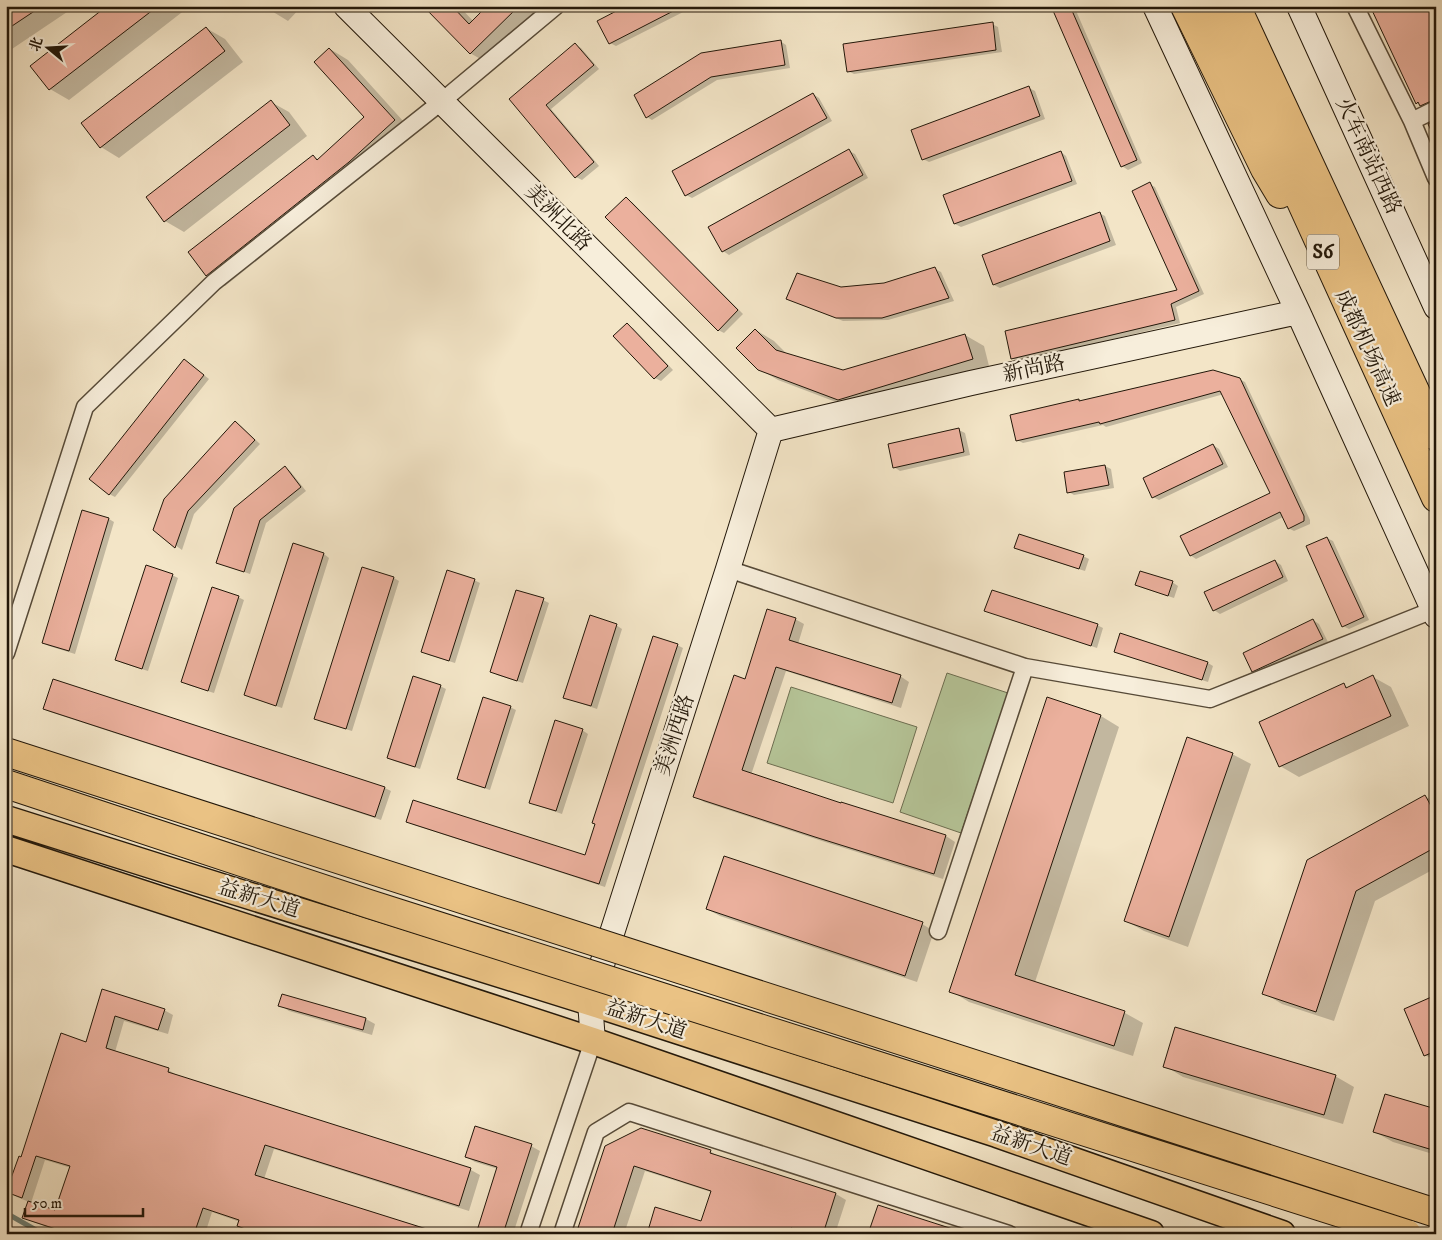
<svg xmlns="http://www.w3.org/2000/svg" width="1442" height="1240" viewBox="0 0 1442 1240" font-family="'IM FELL DW Pica','Noto Serif SC',serif">
  <rect width="100%" height="100%" fill="#f3e5c7"/>
  <filter id="stains"><feTurbulence type="fractalNoise" baseFrequency=".004" numOctaves="4"/><feColorMatrix values="0 0 0 0 .2 0 0 0 0 .09 0 0 0 0 .02 0 0 0 .5 -.17"/></filter>
  <radialGradient id="worn" r=".72"><stop offset=".6" stop-color="#630" stop-opacity="0"/><stop offset="1" stop-color="#630" stop-opacity=".3"/></radialGradient>
  <path fill="#b6c699" stroke="#6c6e51" d="M947,673L1008,693L961,833L900,812Z
    M791,687L917,727L893,803L767,763Z"/>
  <path fill="#0003" fill-rule="evenodd" d="M6,6H76L6,53Z
    M109,6H190L69,100L50,89L32,66Z
    M266,6H302L288,21L270,10Z
    M425,6H459L473,21L489,6H536L542,12L489,64L470,53Z
    M629,6H695L616,46L610,43Z
    M1053,6H1074L1142,163L1128,170L1122,166Z
    M1436,6V111L1433,112L1416,103Z
    M992,24L998,27L1002,52L854,74L848,71Z
    M206,28L225,39L243,62L119,158L101,147Z
    M780,41L786,45L790,68L717,80L652,120L647,117L636,95Z
    M575,45L581,48L599,69L551,109L599,166L582,180L576,177L511,99Z
    M330,49L348,60L413,132L368,172L225,286L207,275L313,156L319,160L366,117Z
    M1029,88L1035,91L1045,119L929,162L923,159Z
    M813,94L819,98L832,121L692,198L686,195Z
    M271,102L289,112L307,136L184,232L165,221Z
    M849,151L855,154L868,178L729,255L723,251Z
    M1061,152L1066,156L1077,184L961,227L955,224L945,195Z
    M1149,184L1155,187L1204,294L1176,307L1180,323L1018,362L1012,358L1179,291Z
    M626,199L632,202L743,314L724,333L718,330Z
    M1099,213L1105,216L1116,245L1000,288L994,285Z
    M935,269L941,272L954,301L888,320L843,321L788,299L840,289L884,284Z
    M627,325L633,328L673,370L661,381L655,378Z
    M756,330L774,341L788,355L843,372L965,335L984,346L990,370L857,410L778,380L759,369Z
    M190,364L209,379L115,497L109,494Z
    M1239,379L1245,382L1310,520V524L1294,531L1288,528L1283,517L1196,559L1190,555L1272,493L1224,394L1106,427L1103,425L1023,443L1017,440L1078,400L1081,402Z
    M236,423L241,426L260,444L194,514L182,550L154,530Z
    M959,430L965,433L970,455L900,471L894,467Z
    M1213,445L1219,449L1228,467L1159,500L1153,497Z
    M1105,466L1111,469L1114,488L1074,495L1069,492Z
    M285,468L290,471L306,491L266,523L250,574L224,565L218,562Z
    M109,519L114,522L75,654L49,646L43,643Z
    M1327,538L1333,541L1369,620L1349,629L1343,626Z
    M293,545L324,554L329,558L282,708L252,698L246,695Z
    M1016,548L1083,556L1089,559L1085,571L1021,551Z
    M1275,561L1281,565L1288,581L1220,614L1214,610L1205,592Z
    M172,575L178,578L148,671L122,663L117,659Z
    M394,578L399,581L352,731L322,722L316,718Z
    M474,580L480,583L455,663L429,655L423,652Z
    M1172,582L1178,586L1174,598L1143,588L1137,584Z
    M238,597L244,600L214,693L188,685L183,681Z
    M543,600L549,603L523,683L497,675L492,671Z
    M992,613L1097,625L1103,628L1097,648Z
    M795,619L804,624L798,644L900,676L909,682L901,708L786,671L751,775L842,804V803L946,836L955,842L943,879L825,842L704,802L695,796L746,680Z
    M1313,620L1319,624L1328,642L1259,674L1253,671Z
    M616,625L622,629L597,709L571,700L565,697Z
    M677,645L683,648L605,887L414,825L408,822L586,857Z
    M1115,651L1208,663L1213,666L1208,682L1121,654Z
    M1373,677L1391,687L1409,726L1299,777L1280,766L1344,685L1349,688Z
    M54,680L385,788L391,791L381,820L50,712L44,709Z
    M440,686L446,689L420,769L394,761L388,758Z
    M1048,699L1101,716L1119,727L1035,982L1125,1013L1143,1023L1133,1056L969,1002L951,991Z
    M510,707L516,710L490,790L464,782L459,779Z
    M582,730L588,734L562,814L536,805L530,802Z
    M1232,754L1251,764L1188,947L1144,931L1126,921Z
    M1425,796L1436,803V868L1375,901L1334,1021L1282,1004L1264,993Z
    M707,909L922,924L934,931L917,982L720,916Z
    M103,991L164,1010L173,1015L168,1034L124,1021L115,1052L168,1070L177,1075V1076L471,1170L480,1175L469,1211L274,1149L264,1179L438,1234H242L244,1229L238,1226L240,1222L212,1212L205,1234H67L33,1222L23,1217L29,1202L17,1197L8,1192L22,1158L87,1043ZM45,1160L71,1168L56,1211L31,1203Z
    M1436,996V1061L1425,1055Z
    M280,1005L366,1019L375,1024L372,1035L289,1011Z
    M1165,1066L1335,1076L1354,1087L1343,1124L1183,1077Z
    M1436,1111V1155L1393,1142L1375,1132Z
    M531,1146L540,1151L513,1234H477L498,1169L475,1162L466,1157Z
    M606,1147L710,1151L720,1158L836,1194L846,1200L835,1234H805L781,1226L702,1222L711,1192L645,1171L624,1234H578Z"/>
  <g fill="none" stroke-linecap="round" stroke-linejoin="round">
    <path stroke="#6b7c71" stroke-width="5" d="M6,1213L43,1234"/>
  </g>
  <path fill="#ebb09d" stroke="#221709" d="M6,6H42L6,30Z
    M107,6H158L49,90L30,66Z
    M423,6H452L469,24L487,6H519L470,54Z
    M626,6H683L609,44L597,21Z
    M1051,6H1070L1137,160L1121,167Z
    M1370,6H1436V99L1420,106L1418,102L1416,104Z
    M993,22L996,50L847,72L843,44Z
    M206,27L225,51L100,148L81,123Z
    M781,40L785,65L711,77L646,118L634,95L701,53Z
    M575,43L594,65L546,105L594,162L575,178L509,99Z
    M329,48L395,120L349,162L206,276L188,252L313,155L317,160L364,117L314,62Z
    M1029,86L1040,116L922,160L911,130Z
    M813,93L827,118L685,196L672,171Z
    M271,100L290,125L164,222L146,197Z
    M1436,120V141L1428,124Z
    M849,149L863,175L722,252L708,227Z
    M1061,151L1072,181L954,224L943,195Z
    M1150,182L1199,291L1171,304L1175,320L1011,359L1005,331L1177,290L1132,191Z
    M626,197L738,310L718,331L605,217Z
    M1100,212L1110,241L993,285L982,255Z
    M935,267L949,298L882,318H836L786,299L797,273L841,287L884,283Z
    M627,323L668,366L654,379L613,336Z
    M755,329L776,350L843,370L965,334L973,359L838,400L758,370L736,348Z
    M184,359L204,375L109,495L89,479Z
    M1213,370L1240,378L1304,516V521L1288,529L1280,512L1190,556L1180,536L1270,493L1220,391L1100,424L1099,422L1016,441L1010,415L1079,399V401Z
    M235,421L255,440L188,511L175,548L153,530L164,499Z
    M959,428L964,452L893,468L888,444Z
    M1213,444L1223,464L1152,498L1143,478Z
    M1105,465L1109,485L1067,493L1064,472Z
    M285,466L301,487L260,520L244,572L216,563L234,508Z
    M82,510L109,518L69,651L42,643Z
    M1019,534L1084,555L1079,569L1014,548Z
    M1327,537L1364,617L1342,627L1306,546Z
    M293,543L324,553L276,706L244,695Z
    M1275,560L1283,577L1213,611L1204,592Z
    M146,565L173,574L142,669L115,660Z
    M362,567L394,577L346,729L314,719Z
    M447,570L475,579L449,661L421,652Z
    M1140,571L1173,581L1168,596L1135,585Z
    M212,587L239,596L208,691L181,682Z
    M516,590L544,598L517,681L490,672Z
    M992,590L1098,624L1091,646L984,611Z
    M767,609L796,618L789,640L901,675L892,703L776,667L742,770L841,803V802L946,835L934,874L815,837L693,797L734,675L745,679Z
    M590,615L617,624L591,706L563,698Z
    M1313,619L1323,639L1252,672L1243,653Z
    M1120,633L1208,662L1202,680L1114,652Z
    M653,636L678,644L599,884L406,822L413,800L585,855L595,824L592,823Z
    M1373,675L1391,716L1279,767L1259,722L1344,683L1346,688Z
    M413,676L441,685L415,767L387,758Z
    M53,679L385,787L375,817L43,709Z
    M483,697L511,706L485,788L457,779Z
    M1047,697L1101,715L1015,975L1125,1011L1114,1046L949,992Z
    M555,720L583,729L556,811L529,803Z
    M1187,737L1233,753L1169,937L1124,921Z
    M1425,795L1436,815V847L1356,891L1316,1012L1262,994L1307,860Z
    M724,856L923,922L905,976L706,909Z
    M102,989L165,1009L158,1030L115,1016L106,1048L169,1068L168,1072L471,1168L459,1206L265,1145L255,1175L433,1231V1234H259L237,1226L239,1220L203,1208L194,1234H71L22,1218L28,1201L55,1210L70,1166L36,1156L22,1198L6,1192L19,1156L21,1157L61,1033L86,1042Z
    M282,994L366,1018L363,1030L278,1006Z
    M1436,995V1051L1424,1056L1404,1009Z
    M1175,1027L1336,1075L1324,1115L1163,1067Z
    M1385,1094L1436,1109V1151L1373,1132Z
    M475,1126L532,1144L503,1234H476L497,1167L465,1157Z
    M641,1128L711,1150L710,1153L836,1193L823,1234H811L791,1228L790,1234H647L655,1207L701,1221L711,1191L634,1166L612,1234H576L605,1146Z
    M878,1205L959,1231V1234H868Z"/>
  <g fill="none" stroke-linecap="round" stroke-linejoin="round">
    <g stroke="#564a38" stroke-width="19">
      <path id="street" d="M1355,6L1412,121L1436,109
        M1412,121L1436,178
        M728,569L1025,667L1210,699L1433,610
        M6,653L85,407L214,282L441,102L556,6
        M938,931L1025,667
        M528,1234L593,1041
        M562,1234L596,1132L629,1112L1009,1234"/>
    </g>
    <g stroke="#221709" stroke-width="26">
      <path id="secondary" d="M346,6L771,430
        M1155,6L1298,312L1436,616
        M1299,6L1436,307
        M771,430L971,383L1298,312
        M593,1041L590,1002L728,569L771,430"/>
    </g>
    <g stroke="#221709" stroke-width="29">
      <path id="primary" d="M6,819L202,881L590,1002L997,1134L1282,1234
        M6,849L593,1041L1151,1234"/>
    </g>
    <g stroke="#221709" stroke-width="30">
      <path id="highway" d="M1185,6L1265,169L1280,194
        M1212,6L1436,498
        M1236,6L1436,436"/>
    </g>
    <use href="#street" stroke="#f7eedb" stroke-width="16"/>
    <use href="#secondary" stroke="#f7eedb" stroke-width="24"/>
    <use href="#primary" stroke="#eac284" stroke-width="26"/>
    <use href="#highway" stroke="#eac284" stroke-width="28"/>
    <g stroke="#221709" stroke-width="30" stroke-linecap="butt">
      <path id="highway-bridge" d="M6,752L1436,1213
        M6,784L369,904L1407,1234"/>
    </g>
    <use href="#highway-bridge" stroke="#eac284" stroke-width="28"/>
  </g>
  <g text-anchor="middle" dominant-baseline="central" stroke-width="4.5" stroke-linejoin="round" paint-order="stroke">
    <rect fill="#f7eedb" stroke="#625848" stroke-width="1" x="1307" y="234.5" width="32" height="35" rx="4"/>
    <g font-size="20" font-weight="bold" fill="#221709">
      <text x="1323" y="252">S6</text>
    </g>
    <g font-size="21" fill="#221709" stroke="#f7eedb">
      <text transform="translate(1368 156) rotate(65)">火车南站西路</text>
      <text transform="translate(558 218) rotate(45)">美洲北路</text>
      <text transform="translate(1367 348) rotate(65)">成都机场高速</text>
      <text transform="translate(1034 369) rotate(-12)">新尚路</text>
      <text transform="translate(675 735) rotate(-72)">美洲西路</text>
      <text transform="translate(259 899) rotate(17)">益新大道</text>
      <text transform="translate(646 1020) rotate(18)">益新大道</text>
      <text transform="translate(1031 1146) rotate(19)">益新大道</text>
    </g>
  </g>
  <rect width="1442" height="1240" fill="none" stroke="#f3e5c7" stroke-width="25"/>
  <rect x="8" y="8" width="1427" height="1225" fill="none" stroke="#221709" stroke-width="2.5"/>
  <rect x="12" y="12" width="1417" height="1215" fill="none" stroke="#221709"/>
  <g transform="translate(48 48) rotate(288)" stroke="#f7eedb" stroke-width="4" paint-order="stroke">
  <path d="M0-4L9 19L0 12L-9 19Z" fill="#221709"/>
  <text y="-8" font-size="14" font-weight="bold" text-anchor="middle" fill="#221709">北</text>
  </g>
  <path d="M25 1208v8h118v-8" fill="none" stroke="#221709" stroke-width="2.5"/>
  <text x="32" y="1208" font-size="15" fill="#221709" stroke="#f7eedb" stroke-width="4" paint-order="stroke">50 m</text>
  <rect width="100%" height="100%" filter="url(#stains)"/>
  <rect width="100%" height="100%" fill="url(#worn)"/>
</svg>
